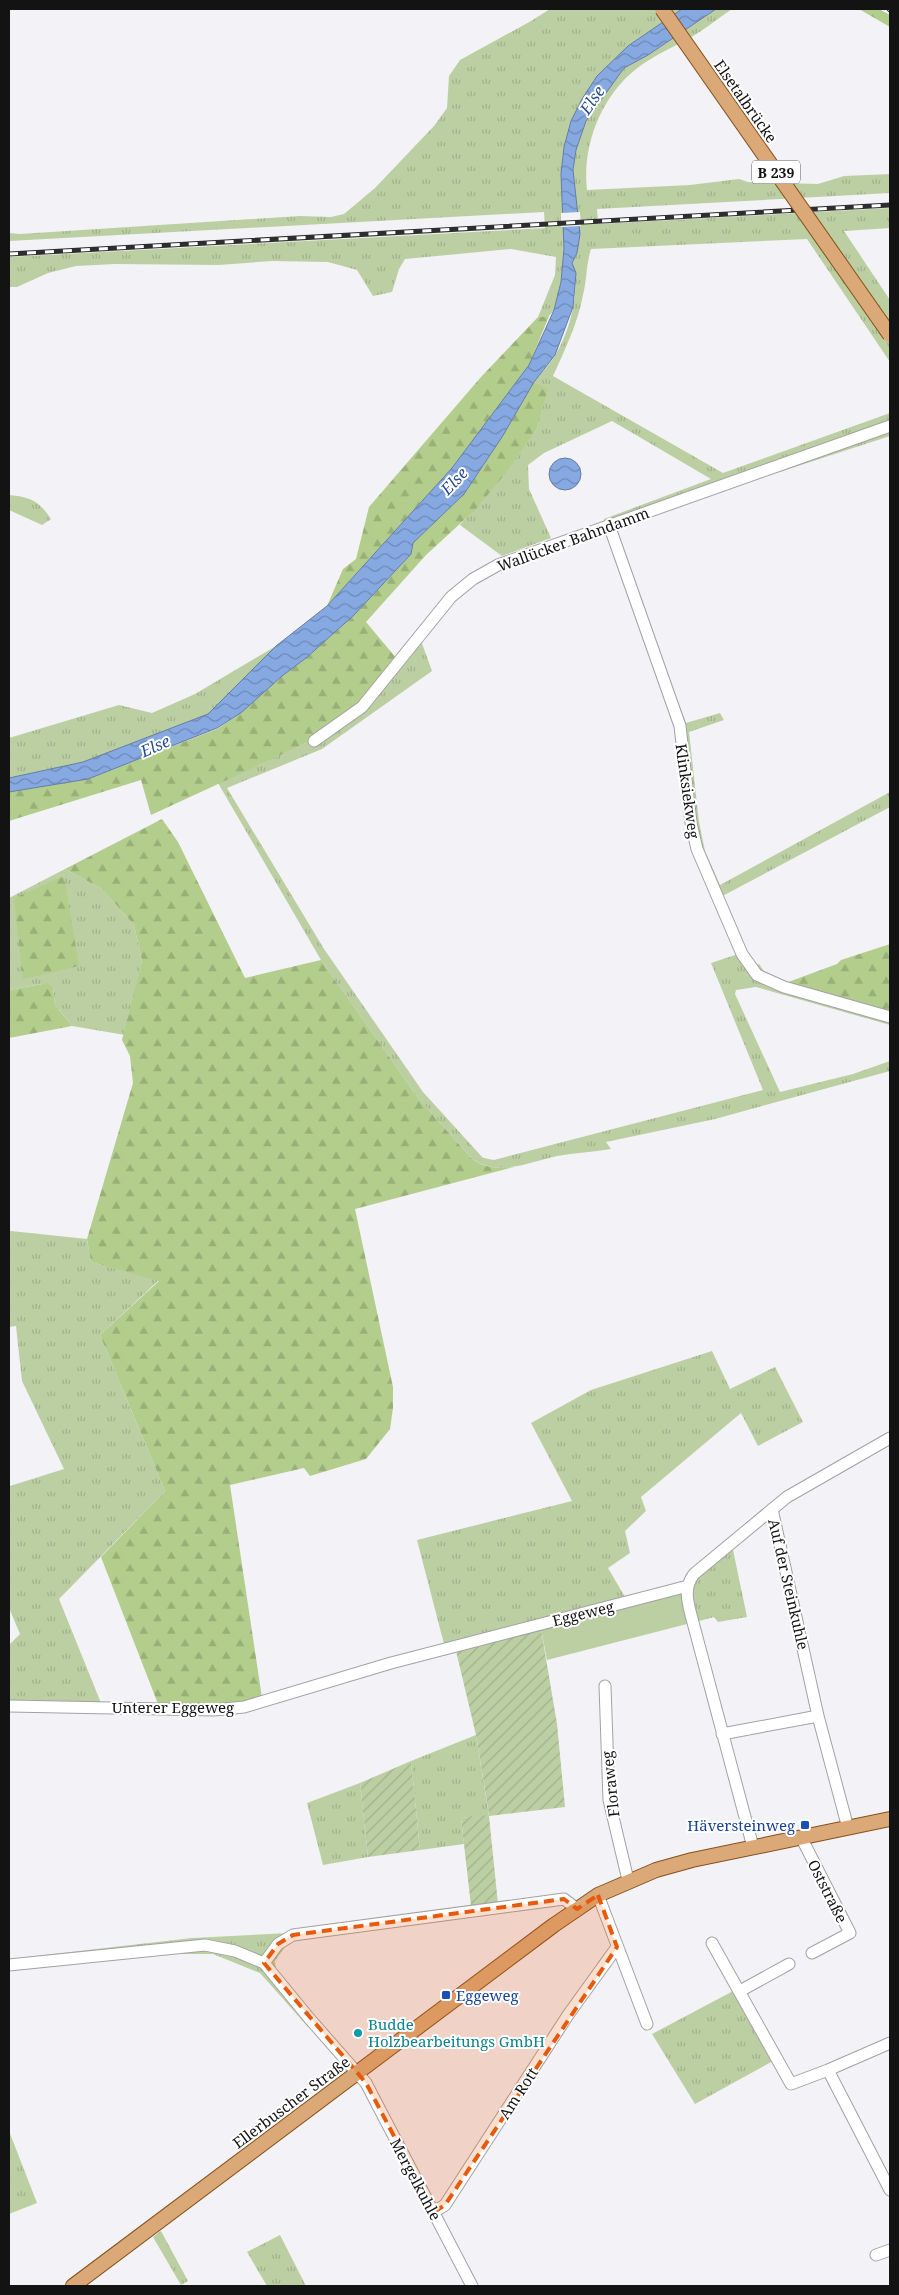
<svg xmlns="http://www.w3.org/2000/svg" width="899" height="2295" viewBox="0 0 899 2295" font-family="'Noto Serif',serif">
  <defs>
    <pattern id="grass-tufts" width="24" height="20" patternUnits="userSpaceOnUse" patternTransform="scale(1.25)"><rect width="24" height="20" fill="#bccfa2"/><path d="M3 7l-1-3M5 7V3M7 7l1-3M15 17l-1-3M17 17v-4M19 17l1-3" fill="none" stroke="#a1b18b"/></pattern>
    <pattern id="forest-firs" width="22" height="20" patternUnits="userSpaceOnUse" patternTransform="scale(1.25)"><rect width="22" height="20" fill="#b3cd8c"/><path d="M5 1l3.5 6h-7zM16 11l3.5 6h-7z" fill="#99af78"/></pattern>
    <pattern id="garden-furrows" width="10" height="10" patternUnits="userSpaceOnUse" patternTransform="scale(1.25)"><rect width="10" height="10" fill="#bccfa2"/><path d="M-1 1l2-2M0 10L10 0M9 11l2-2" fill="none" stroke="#a1b18b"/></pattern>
    <pattern id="water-waves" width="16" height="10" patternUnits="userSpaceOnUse" patternTransform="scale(1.25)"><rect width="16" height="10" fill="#87a9e2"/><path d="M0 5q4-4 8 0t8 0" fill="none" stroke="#6d88b6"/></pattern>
  </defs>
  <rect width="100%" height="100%" fill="#f3f2f6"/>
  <path fill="url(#grass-tufts)" d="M550,9H682L628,46L564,147L561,174L564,249L561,282L554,310L549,316L538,317L555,275L556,257L511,249L405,259L399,269L392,292L373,296L357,270L328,262L272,261L219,265L115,264L76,266L48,273L17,287H9V257L545,228L544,212L9,241V233L20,234L300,216L331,217L344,214L375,188L434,126L447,108L449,76L460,60L531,21Z
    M716,9H732C721,16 712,24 701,31C680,45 654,54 635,70C600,98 582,147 587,190L690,185L739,179L748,182L818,184L844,176L890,174V193L597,209L598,224L890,208V228L844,231L890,300V362L807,239L591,249C586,265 587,279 583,295C578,322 565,350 553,376L723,473L890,413V436L624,523L619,529L616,536L686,723L720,713L724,720L689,732L699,822L705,851L720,885L890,792V807L715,900L695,849L678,726L604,519L711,479L612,421L544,453L528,465L529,489L551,538L502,556L460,525L504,474L537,429L547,390L534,382C541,373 550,364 556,354C570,330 581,290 572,263L577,253L573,170L576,150L586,121L624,68L648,55Z
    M9,495C31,497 39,501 51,519L42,525L9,510Z
    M420,638L432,671L322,749L227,788L324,949L423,1092L483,1158L494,1160L763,1090L711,963L738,954L749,968L759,964L768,977L890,1013V1025L756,987L736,990L735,994L780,1092L853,1074L890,1061V1071L715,1119L606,1142L611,1149C593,1152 574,1153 557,1156C529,1162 497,1178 471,1158L419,1099L321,960L218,783L313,740Z
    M276,646L208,714L83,762L9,778V738L119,705L152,713L195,694Z
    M65,869L102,889L134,925L142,961L125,1035L72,1026L55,1005L53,988L42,984L9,990V898Z
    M11,1231L87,1239L91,1262L159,1280L100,1335L165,1491L59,1599L101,1703L214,1706L242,1704L444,1644L417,1540L572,1501L531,1423L591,1390L712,1351L730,1389L775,1367L803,1422L758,1446L741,1413L641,1497L646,1511L625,1531L630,1553L608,1568L625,1597L683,1581L682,1595L394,1666L261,1707L9,1710V1645L20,1634L9,1608V1484L10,1486L64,1469L22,1381L16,1326L9,1327V1232Z
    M732,1545L747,1617L718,1622L714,1617L699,1621C690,1608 691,1597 692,1582Z
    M476,1735L489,1816L461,1818L464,1844L420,1850L411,1761Z
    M360,1783L368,1857L323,1865L307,1803Z
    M290,1933L287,1944L275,1961L276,1969L318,2020L308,2027L260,1973L213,1954H172L9,1971V1959L192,1938Z
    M735,1990L773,2061L695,2104L652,2034Z
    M9,2131L37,2203L9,2214Z
    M161,2231L188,2281L181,2285L153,2237Z
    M280,2235L306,2286H267L247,2252Z"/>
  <path fill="url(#forest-firs)" d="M859,9H879L890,15V27Z
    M549,316L529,365L452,468L327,606L343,569L356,559L369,507L481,377L538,317Z
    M534,382L548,389L537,429L505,474L475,510L426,555L366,622L397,659L358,706L313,740L151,815L141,780L9,821V792L88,779L217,729L242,712L282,676L306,658L354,615L411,554L413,543L464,494L502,437Z
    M162,819L178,842L245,978L321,960L419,1099L471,1158C485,1169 497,1168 514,1167L355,1209L393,1387V1408L390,1429L366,1459L310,1476L304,1468L230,1485L262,1698C228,1708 193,1705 158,1704L101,1557L165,1491L100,1335L159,1281L91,1262L87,1239L133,1083L130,1056L122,1040L142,961L134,925L102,889L65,869Z
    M64,876L79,966L23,979L14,898Z
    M890,944V1013L783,984L837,964L841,960Z
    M48,983L53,988L55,1005L72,1026L9,1038V990Z"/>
  <path fill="url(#garden-furrows)" d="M541,1629L557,1724L565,1807L489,1816L498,1904L471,1906L461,1818L489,1815L476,1735L456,1651Z
    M411,1761L420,1850L368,1857L360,1783Z"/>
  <path fill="#bccfa2" d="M677,1592L682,1595L687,1624L547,1660L541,1629Z"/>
  <path fill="url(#water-waves)" stroke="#647ca4" d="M682,9H716L648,55L624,68L586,121L576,150L573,170L580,234L577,253L572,263L576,273L573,307L555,355L534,382L502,437L464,494L413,543L411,554L354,615L306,658L282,676L242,712L217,728L88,779L9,792V778L83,762L208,714L276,646L327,606L452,468L529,365L554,310L561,282L564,249L561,174L564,147L571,121L582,99L597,76L628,46Z
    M549 474a16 16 0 1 1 32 0a16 16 0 1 1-32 0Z"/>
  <path fill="#f3f2f6" d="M580,212L581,226L561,227V213Z"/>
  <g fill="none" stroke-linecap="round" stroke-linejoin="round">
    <g stroke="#a2a2a5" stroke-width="13">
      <path id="minor" d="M609,525L680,726L691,823L697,849L742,954L757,975L784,987L890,1017
        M314,741L362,707L451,597L473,579L498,565L890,426
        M772,1509L818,1716L848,1828
        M605,1686L609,1800L628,1880
        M9,1706L214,1710L244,1707L391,1663L688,1586
        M722,1734L818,1716
        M801,1837L850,1933L812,1953
        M753,1847L691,1615C687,1600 684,1587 694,1574L787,1497L890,1438
        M598,1895L647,2024
        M712,1943L791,2084L828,2070L890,2190
        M264,1963L278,1944L293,1935L564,1899L577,1909
        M9,1965L205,1945L235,1951L264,1963L309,2018L366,2083L472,2286
        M740,1991L789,1964
        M828,2070L890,2043
        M434,2212L445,2205L568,2015L617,1947
        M876,2255L890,2250"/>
    </g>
    <g stroke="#854f1a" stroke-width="16">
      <path id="major" d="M73,2286L554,1925L598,1895L656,1870L692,1860L890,1819"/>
    </g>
    <use href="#minor" stroke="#fff" stroke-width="11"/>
    <use href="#major" stroke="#daa977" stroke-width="14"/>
    <g stroke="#2d2c2e" stroke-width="5">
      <path id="rail" d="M889,9L890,10
        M9,254L890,205"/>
    </g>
    <use href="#rail" stroke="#fff" stroke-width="3" stroke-dasharray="9" stroke-linecap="butt"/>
    <g stroke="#854f1a" stroke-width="16" stroke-linecap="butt">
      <path id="major-bridge" d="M662,9L890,335"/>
    </g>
    <use href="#major-bridge" stroke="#daa977" stroke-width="14"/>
  </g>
  <path fill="#e8590c" fill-opacity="0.2" stroke="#e8590c" stroke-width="4" stroke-dasharray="10 6" stroke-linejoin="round" d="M598,1895L617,1947L445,2205L434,2212L366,2083L264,1963L278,1944L293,1935L564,1899L577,1909Z"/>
  <g fill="#1a4fb4" stroke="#fff" stroke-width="2">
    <rect x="800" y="1820" width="10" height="10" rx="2.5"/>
    <rect x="441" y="1990" width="10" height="10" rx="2.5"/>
  </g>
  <circle fill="#0f9aa8" stroke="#fff" stroke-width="2" cx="358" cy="2033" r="5"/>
  <g text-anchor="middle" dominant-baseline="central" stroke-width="4" stroke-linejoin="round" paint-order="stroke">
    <rect fill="#fff" stroke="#5a5a5a" stroke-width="1" x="752" y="160.5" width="48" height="23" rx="4"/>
    <g font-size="14" font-weight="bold" fill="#131314">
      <text x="776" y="172">B 239</text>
    </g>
    <g font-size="15" fill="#131314" stroke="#fff">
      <text transform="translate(746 101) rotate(55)">Elsetalbrücke</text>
      <text transform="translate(573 539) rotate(-20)">Wallücker Bahndamm</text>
      <text transform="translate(688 791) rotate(82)">Klinksiekweg</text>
      <text transform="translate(789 1584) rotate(77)">Auf der Steinkuhle</text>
      <text transform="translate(583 1613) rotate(-14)">Eggeweg</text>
      <text x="173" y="1707">Unterer Eggeweg</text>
      <text transform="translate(610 1784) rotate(-96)">Floraweg</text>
      <text transform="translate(828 1891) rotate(63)">Oststraße</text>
      <text transform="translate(518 2093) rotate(-57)">Am Rott</text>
      <text transform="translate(291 2102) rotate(-37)">Ellerbuscher Straße</text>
      <text transform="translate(416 2179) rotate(62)">Mergelkuhle</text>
    </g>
    <g font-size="15" fill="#164399" stroke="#fff" text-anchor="end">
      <text x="795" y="1825">Häversteinweg</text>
      <text x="456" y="1995" text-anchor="start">Eggeweg</text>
    </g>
    <g font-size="15" fill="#0d838f" stroke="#fff" text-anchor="start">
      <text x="368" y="2024">Budde<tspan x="368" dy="17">Holzbearbeitungs GmbH</tspan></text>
    </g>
    <g font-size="16" font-style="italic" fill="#254c90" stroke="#fff">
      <text transform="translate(592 100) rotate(-56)">Else</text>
      <text transform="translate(454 481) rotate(-47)">Else</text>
      <text transform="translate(155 746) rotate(-24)">Else</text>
    </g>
  </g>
  <rect width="899" height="2295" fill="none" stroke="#131314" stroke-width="20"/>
</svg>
